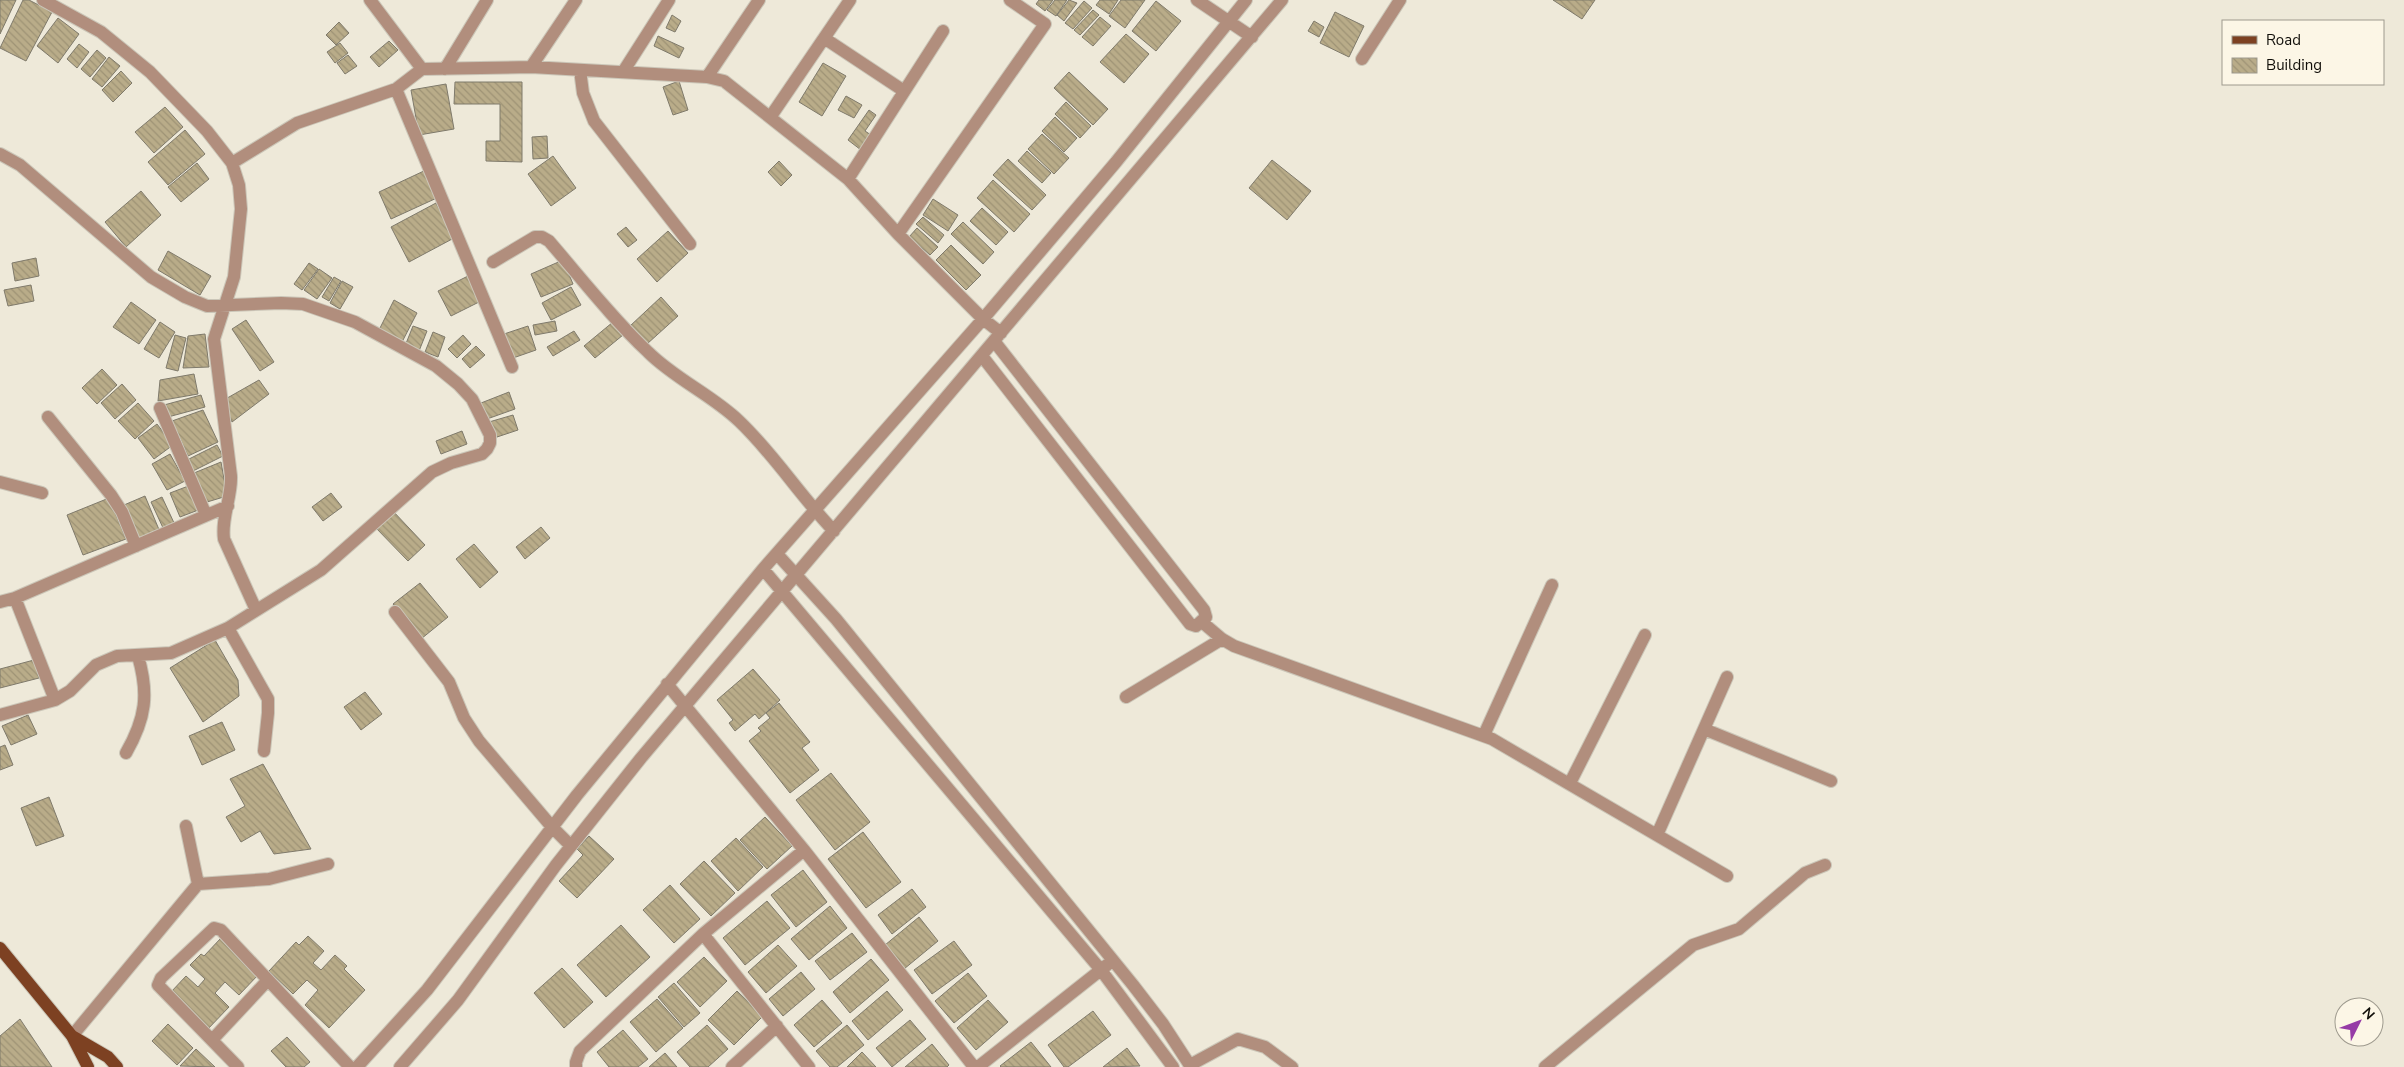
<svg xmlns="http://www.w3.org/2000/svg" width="2404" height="1067" viewBox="0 0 2404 1067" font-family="'Nunito Sans',sans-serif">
  <defs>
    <pattern id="building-back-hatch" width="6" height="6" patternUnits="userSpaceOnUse" patternTransform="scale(1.25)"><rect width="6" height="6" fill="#b9ac89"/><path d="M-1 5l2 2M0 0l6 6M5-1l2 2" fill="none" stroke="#9e9375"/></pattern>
  </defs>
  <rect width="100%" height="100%" fill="#eee9d9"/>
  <path fill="url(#building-back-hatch)" stroke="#7f7a6b" d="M0,0H16L0,34Z
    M23,0H29L52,12L26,61L0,48Z
    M1039,0H1053L1045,11L1036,4Z
    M1055,0H1067L1056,16L1047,10Z
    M1069,0L1077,3L1064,21L1057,15Z
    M1100,0H1118L1109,14L1096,5Z
    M1121,0H1145L1125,28L1109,16Z
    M1553,0H1595L1582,19Z
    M1084,1L1092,8L1073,29L1065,23Z
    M1156,1L1181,21L1156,51L1132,31Z
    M1093,10L1099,15L1080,35L1074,30Z
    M1335,12L1364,26L1349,57L1320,43Z
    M672,15L681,21L675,32L666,28Z
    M1100,17L1111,26L1093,46L1082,37Z
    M58,18L79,34L58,63L37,46Z
    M1314,21L1324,27L1319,37L1308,31Z
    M339,22L349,33L336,45L326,35Z
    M1126,34L1149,54L1124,83L1100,62Z
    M658,36L684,48L679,58L654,46Z
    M389,41L398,50L379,67L370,57Z
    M340,43L348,53L335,63L327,52Z
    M79,44L89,52L77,68L67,59Z
    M97,50L106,58L90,77L81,69Z
    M348,55L357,66L345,74L337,63Z
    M109,57L120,66L102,87L92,79Z
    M823,63L846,76L822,116L799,102Z
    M121,71L132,83L113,102L102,90Z
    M1069,72L1108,109L1093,125L1054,88Z
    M679,81L688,110L673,115L663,87Z
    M455,82H522V162L486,161V141H500V104H454Z
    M446,84L454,129L419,135L411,90Z
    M846,96L862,105L854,118L838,110Z
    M1066,102L1091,126L1080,138L1055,114Z
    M165,107L183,127L154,153L135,132Z
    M869,110L876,115L865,131L871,135L861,150L848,140Z
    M1055,117L1077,138L1064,152L1042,131Z
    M185,130L205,154L168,185L148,162Z
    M1042,134L1069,158L1054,174L1028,149Z
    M547,136L548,158L533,159L532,137Z
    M1027,151L1051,173L1042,183L1018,161Z
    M553,156L576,188L551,206L528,174Z
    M1008,159L1046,195L1032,210L993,175Z
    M1272,160L1311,191L1287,220L1249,188Z
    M779,161L792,175L781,186L768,172Z
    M197,163L209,179L181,202L168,187Z
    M426,170L439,197L391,219L379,192Z
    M993,180L1030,214L1014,232L977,198Z
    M141,191L161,215L126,247L105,222Z
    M933,199L958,215L948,231L923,215Z
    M436,203L454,238L409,262L391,227Z
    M982,208L1008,232L996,245L970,221Z
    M923,217L944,235L938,243L916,224Z
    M963,222L994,252L983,264L951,234Z
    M626,227L637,240L628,247L617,234Z
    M917,228L938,247L930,255L909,237Z
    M668,231L688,253L657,282L637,259Z
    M951,245L981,275L966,290L936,260Z
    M168,251L211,276L200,295L158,270Z
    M36,258L39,276L15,281L12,263Z
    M563,260L573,284L541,297L531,274Z
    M309,263L318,269L302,290L294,284Z
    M319,269L332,278L317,299L304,290Z
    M470,275L483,300L451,316L438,291Z
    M334,277L341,281L329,301L322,297Z
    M342,281L353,287L340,309L330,303Z
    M31,285L34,301L8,306L4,290Z
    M571,287L581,305L551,320L542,303Z
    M661,297L678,316L647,344L630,326Z
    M394,300L417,313L402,342L379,330Z
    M131,302L156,320L139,344L113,327Z
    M246,320L274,362L260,371L232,329Z
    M555,321L557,331L535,335L533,325Z
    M160,322L175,332L159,358L144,349Z
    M613,322L623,335L595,358L584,346Z
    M413,326L427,331L419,351L405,346Z
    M528,326L536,350L513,358L504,334Z
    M574,331L580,340L553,356L547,347Z
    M433,332L445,337L438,357L425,352Z
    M205,334L209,367L183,368L188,336Z
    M175,335L186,338L178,371L166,368Z
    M463,335L471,344L457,358L448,349Z
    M476,346L485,355L470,368L462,359Z
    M102,369L117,385L97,404L82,388Z
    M194,374L198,394L158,401L160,380Z
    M259,380L269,394L232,422L222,401Z
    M122,384L136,400L115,419L101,403Z
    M509,392L515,409L487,419L481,403Z
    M201,395L205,407L168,417L164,405Z
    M138,403L154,421L135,439L118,421Z
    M203,410L218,442L188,456L172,421Z
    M513,415L518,430L494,438L489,422Z
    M157,424L173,445L154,459L138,438Z
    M462,431L467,444L441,454L436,441Z
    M217,445L223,456L191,472L185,461Z
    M170,454L185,481L167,490L152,464Z
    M221,462L227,496L207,502L194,473Z
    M191,485L201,509L180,517L170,493Z
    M331,493L342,507L323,521L312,507Z
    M145,496L160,532L139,541L124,505Z
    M162,497L175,525L164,530L151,502Z
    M109,498L126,539L83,555L67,515Z
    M392,510L425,545L408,561L375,527Z
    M541,527L550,538L525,559L516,547Z
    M474,544L498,572L480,588L456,559Z
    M420,583L448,617L421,639L393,604Z
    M215,640L238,680L239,696L203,722L170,668Z
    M34,660L39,678L0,688V669Z
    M753,669L780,700L759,719L755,714L735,731L729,723L733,720L717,700Z
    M365,692L382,714L361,730L344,707Z
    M779,703L810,742L802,748L819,770L790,793L749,741L761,731L758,728L770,718L766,713Z
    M28,715L37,734L11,745L2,726Z
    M222,722L235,750L202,765L189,736Z
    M5,745L13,765L0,770V747Z
    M263,764L311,849L274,854L260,831L241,842L226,817L245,806L230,779Z
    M831,773L870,822L835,850L796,800Z
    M49,797L64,836L36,846L21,808Z
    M765,817L792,846L767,869L740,840Z
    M863,832L901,882L866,908L828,859Z
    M589,836L614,859L577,898L559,881L583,855L577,849Z
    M736,838L763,867L738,891L711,861Z
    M704,861L735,893L711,916L680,884Z
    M803,870L827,902L796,927L771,895Z
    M670,885L700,919L674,943L643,910Z
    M912,889L926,907L892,934L878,915Z
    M767,901L790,928L745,965L723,938Z
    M830,906L847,928L809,960L791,939Z
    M919,917L938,941L904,969L885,945Z
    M621,925L650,957L606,997L577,965Z
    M852,933L867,952L830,980L815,961Z
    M308,936L324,951L313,963L321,970L335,955L347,966L344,969L365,990L329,1028L305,1005L318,990L307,980L293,994L269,971L296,942L299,945Z
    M221,938L259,974L239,995L225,982L215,993L229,1007L206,1031L171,992L186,976L198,987L205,979L190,965L201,954L204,956Z
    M954,941L972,965L932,994L914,970Z
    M778,945L797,966L766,993L748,972Z
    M704,957L727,981L700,1007L677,982Z
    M871,959L889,980L850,1013L833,992Z
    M562,968L593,1002L564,1028L534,993Z
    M801,972L815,989L783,1016L769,999Z
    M968,973L987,996L954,1023L935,1001Z
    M674,983L700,1013L684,1027L658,997Z
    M737,991L763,1016L734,1045L708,1020Z
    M887,991L903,1010L868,1040L852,1021Z
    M657,999L683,1028L656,1052L630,1022Z
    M822,1000L842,1023L814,1047L794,1025Z
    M988,1000L1008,1022L976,1050L957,1028Z
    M1093,1011L1111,1035L1068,1067H1064L1048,1045Z
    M20,1019L52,1067H0V1036Z
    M910,1020L926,1039L892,1067L876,1048Z
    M168,1024L193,1048L177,1065L152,1041Z
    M707,1025L728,1049L708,1067H690L677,1052Z
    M847,1025L864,1045L837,1067H830L816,1051Z
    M623,1030L648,1059L638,1067H609L597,1052Z
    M287,1037L310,1062L304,1067H286L271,1051Z
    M1031,1042L1051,1067H1001L1000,1066Z
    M932,1044L949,1065L947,1067H905Z
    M1127,1048L1140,1066L1103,1067Z
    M196,1049L215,1067L180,1066Z
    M862,1052L876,1067H847Z
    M665,1053L677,1067H649Z"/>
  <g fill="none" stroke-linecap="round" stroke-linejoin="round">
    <g stroke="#cbc6b8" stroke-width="14">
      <path id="minor" d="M43,0L101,32L150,72L207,131L232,163L239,185L241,209L234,277L214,339L231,476C232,497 221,518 224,539L256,610
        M370,0L422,69
        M1197,0L1252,37
        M824,38L904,91
        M1362,59L1400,0
        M531,67L576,0
        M445,69L487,0
        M580,70L583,93L594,121L690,244
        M623,72L669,0
        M707,77L759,0
        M396,89L512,367
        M771,116L850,0
        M0,154L20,165L151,277L185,297L207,306L281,303L303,304L355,322L436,366L458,384L472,399L490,435V443L487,449L482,454L451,463L432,472L321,570L228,628L171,653L117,656L96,665L70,691L55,700L0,715
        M232,163L297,123L396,89L422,69L531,67L707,77L724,81L848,179L898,234L983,319L1001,333
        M848,179L943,31
        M898,234L1045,24L1010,0
        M493,262L535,237H542L549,241C581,278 612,318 648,352C675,379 712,395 739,421C774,454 800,496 834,531
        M982,356L1190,624L1196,626L1206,617L1204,610L994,341
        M160,408L206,515
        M48,417L111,495L122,512L136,546
        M0,482L42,493
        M777,554L836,619L1133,985L1163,1024L1191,1067
        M763,569L1101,970L1173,1067
        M15,598L55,700
        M0,602L15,598L228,506
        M395,612L449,682L464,718L479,741L552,827L571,846
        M1202,622L1222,639L1234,646L1492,739L1727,876
        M228,628L268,699V713L264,751
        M667,684L804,850L974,1067
        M1126,697L1222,639
        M1704,729L1831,781
        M1484,735L1552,585
        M126,753C146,718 149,694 138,656
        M1570,783L1645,635
        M1657,835L1727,677
        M198,884L269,879L328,864
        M703,934L809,1067
        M72,1036L198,884L186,826
        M212,1040L268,980
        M1190,1065L1238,1039L1265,1047L1292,1067
        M238,1067L158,985L161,978L214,928L221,930L350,1067
        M357,1067L427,990L577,795L763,569L983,319L1116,162L1246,0
        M400,1067L458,1000L556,865L641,758L1282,0
        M576,1067V1062L580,1051L703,934L804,850
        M732,1067L777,1026
        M978,1067L1107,965
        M1545,1067L1693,945L1739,929L1805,873L1825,865"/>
    </g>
    <g stroke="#cbc6b8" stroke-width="14">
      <path id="major" d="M0,948L72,1036L88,1067
        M72,1036L108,1057L117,1067"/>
    </g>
    <use href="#minor" stroke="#b18e7d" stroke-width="12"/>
    <use href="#major" stroke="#7d4122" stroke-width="12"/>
  </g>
  <rect x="2222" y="20" width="162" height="65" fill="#fcf6e6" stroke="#9e9a8e"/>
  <rect x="2232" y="36" width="25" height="8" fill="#7d4122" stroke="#9e9a8e"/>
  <text x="2266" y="45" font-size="15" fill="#110f0a">Road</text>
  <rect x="2232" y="58" width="25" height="15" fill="url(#building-back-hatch)" stroke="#9e9a8e"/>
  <text x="2266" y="70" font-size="15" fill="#110f0a">Building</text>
  <g transform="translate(2359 1022) rotate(48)"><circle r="24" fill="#fcf6e6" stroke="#9e9a8e"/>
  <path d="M0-4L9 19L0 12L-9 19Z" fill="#963ba6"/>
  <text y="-8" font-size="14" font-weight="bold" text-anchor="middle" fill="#110f0a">N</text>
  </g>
</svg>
